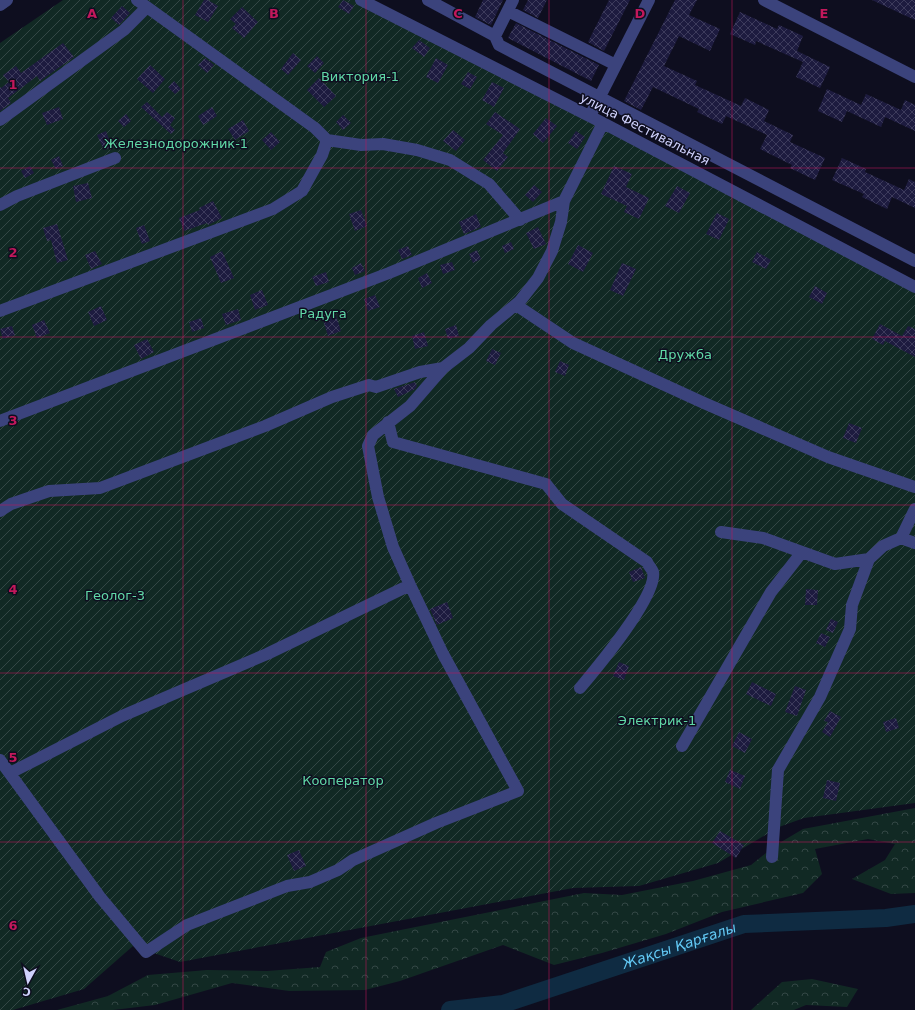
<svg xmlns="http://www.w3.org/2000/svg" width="915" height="1010" viewBox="0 0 915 1010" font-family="'DejaVu Sans',sans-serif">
  <defs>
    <pattern id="forest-crowns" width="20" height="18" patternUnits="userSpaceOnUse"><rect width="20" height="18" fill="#112924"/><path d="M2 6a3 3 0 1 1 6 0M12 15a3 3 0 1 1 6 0" fill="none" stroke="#334745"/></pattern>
    <pattern id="garden-furrows" width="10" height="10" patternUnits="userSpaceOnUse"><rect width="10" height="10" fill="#112924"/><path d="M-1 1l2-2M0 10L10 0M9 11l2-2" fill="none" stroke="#334745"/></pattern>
    <pattern id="building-cross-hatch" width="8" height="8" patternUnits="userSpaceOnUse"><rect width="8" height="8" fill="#1d1b3f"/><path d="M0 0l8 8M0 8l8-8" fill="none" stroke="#3d3b5c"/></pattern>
  </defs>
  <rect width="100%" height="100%" fill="#0e0e1f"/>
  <path fill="url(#forest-crowns)" d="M915,808V893L891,894L852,879L885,860L895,844L868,839L815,849L822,874L803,893L722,912L666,934L602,953L554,965L503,945L400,981L365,990L289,991L232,983L155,1005L113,1010H57L108,996L148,975L207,970L267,971L320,967L326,952L361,938L584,893L622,895L693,881L751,865L776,845L803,829Z
    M812,979L858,989L847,1007L806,1005L794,1010H751L782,982Z"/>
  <path fill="url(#garden-furrows)" d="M63,0H361L915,290V803L804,818L779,827L718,863L639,886L573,888L180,962L133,946L84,989L13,1010H0V43Z"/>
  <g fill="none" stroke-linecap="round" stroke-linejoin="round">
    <path stroke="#0f2b42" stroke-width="18" id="s1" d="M450,1010L503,1004L744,924L886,918L915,914"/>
  </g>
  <path fill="url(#building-cross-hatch)" d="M204,0H208L218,6L208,22L195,15Z
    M343,0L354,6L349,14L338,7Z
    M483,0H503L491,25L475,17Z
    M528,0H547L538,18L523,10Z
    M609,0H630L604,51L588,42Z
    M675,0H697L689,15L720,29L710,51L679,36L664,66L697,81L695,85L741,106L745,98L769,110L764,121L793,135L790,142L825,158L815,180L790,168L792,165L760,149L767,135L726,116L722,124L697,112L699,109L653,87L641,110L624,101Z
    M872,0H915V20L904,15Z
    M122,6L130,13L119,25L111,18Z
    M242,7L258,22L244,38L232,28L236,24L230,19Z
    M740,12L777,29L779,25L803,36L797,51L830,67L820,88L796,77L803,62L756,41L755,45L730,34Z
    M516,23L599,65L591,81L508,38Z
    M419,40L430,48L424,57L412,48Z
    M63,43L74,57L40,81L37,76L8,98L11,103L0,111V87L1,88L9,82L3,75L16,66L21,73Z
    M293,53L301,60L288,75L281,69Z
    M317,56L324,63L315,73L307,66Z
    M205,58L214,65L207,73L198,65Z
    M436,58L448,65L438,83L426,77Z
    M150,65L165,79L153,93L137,79Z
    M468,72L477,77L470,89L461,84Z
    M319,78L336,96L324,107L307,90Z
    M174,81L181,89L175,94L168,87Z
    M492,82L504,88L494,107L482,100Z
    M827,89L861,105L866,94L901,110L905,100L915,105V131L885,117L881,127L847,111L842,122L818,111Z
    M147,102L162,117L167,112L175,118L170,125L175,130L171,134L141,107Z
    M59,107L63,119L47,125L42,113Z
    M212,107L217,116L203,125L198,116Z
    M495,112L520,129L503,153L508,157L497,171L483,160L503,135L486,124Z
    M126,114L131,121L124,127L118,121Z
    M343,115L351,123L343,130L336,122Z
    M546,118L557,126L543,143L533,134Z
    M243,120L249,131L235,140L228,129Z
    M453,130L465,140L456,151L443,141Z
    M106,131L112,147L104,150L97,135Z
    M576,131L585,137L577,149L568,143Z
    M271,132L280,142L271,150L262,140Z
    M59,156L63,166L56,169L51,160Z
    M842,158L866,169L865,172L904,190L909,179L915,182V208L892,197L887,209L862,197L864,194L832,180Z
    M30,166L34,173L25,178L21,171Z
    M614,166L632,174L626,187L649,198L639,219L624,212L627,206L601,194Z
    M88,183L92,198L76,202L73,186Z
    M534,185L542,192L533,202L525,195Z
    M677,186L690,193L679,213L665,206Z
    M213,201L222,218L208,225L207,223L184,231L179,218L200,210L199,208Z
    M361,210L367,226L355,231L349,214Z
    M717,213L729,219L719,240L706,234Z
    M476,214L481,227L464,234L459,222Z
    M57,224L68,260L57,263L51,240L47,241L43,228Z
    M144,225L150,241L142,244L136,228Z
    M538,227L546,244L534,249L526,233Z
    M511,242L514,249L505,253L502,246Z
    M578,245L593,253L583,272L568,264Z
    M408,246L412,255L402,259L398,250Z
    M477,250L481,259L473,263L469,254Z
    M95,251L102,264L91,269L85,255Z
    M222,251L234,278L221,283L210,257Z
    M757,252L771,260L766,269L752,262Z
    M452,262L455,270L443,274L440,265Z
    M361,263L365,271L355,275L352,268Z
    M622,263L636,269L623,296L610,290Z
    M326,272L329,282L316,286L312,277Z
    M427,273L432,283L422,288L418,278Z
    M815,286L827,293L822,304L809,297Z
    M262,290L268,305L255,310L250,295Z
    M375,295L380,307L368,311L364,299Z
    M101,306L107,320L94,326L88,312Z
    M238,309L241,320L226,325L222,314Z
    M336,315L341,331L328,336L323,320Z
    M201,318L204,328L192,332L189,322Z
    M44,320L50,333L37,338L32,325Z
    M880,324L902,336L908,326L915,329V357L885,341L883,345L872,339Z
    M456,325L459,336L448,339L445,329Z
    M12,326L15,335L3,339L0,329Z
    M424,332L428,346L415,349L412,336Z
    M147,339L154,352L141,359L134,345Z
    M492,349L501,353L495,365L486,361Z
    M560,361L569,365L565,376L555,372Z
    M415,382L417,386L415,389L398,397L394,389Z
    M849,423L862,428L856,443L843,438Z
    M641,567L645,578L633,582L629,572Z
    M806,589L818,590L817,605H805Z
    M447,602L453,618L437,625L430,609Z
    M831,619L838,622L833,633L826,630Z
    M821,633L830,637L825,647L816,643Z
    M619,662L629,666L624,680L613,676Z
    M752,682L776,694L771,706L746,694Z
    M795,686L806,690L797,716L785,712Z
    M830,711L841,717L830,737L822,732L828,722L824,721Z
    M896,718L899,728L886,732L883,722Z
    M739,732L752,739L745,753L732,746Z
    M730,770L745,776L740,789L725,782Z
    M827,780L840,783L836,801L823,798Z
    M720,831L744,845L736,858L712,843Z
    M299,850L306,866L294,871L287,855Z"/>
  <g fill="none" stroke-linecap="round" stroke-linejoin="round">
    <path stroke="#3b437c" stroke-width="12" d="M361,0L603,123L915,287
      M428,0L495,36L499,45L915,261
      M764,0L915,77
      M0,5L7,0
      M508,11L616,65
      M495,36L513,0
      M590,116L649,0
      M0,120L124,30L146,8
      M327,140L361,145L383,144L417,150L450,160L489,184L520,220
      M0,205L17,196L115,158
      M516,305L573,343L704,403L828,457L915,487
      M0,311L273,209L302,191L322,155L327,140L315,128L137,0
      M0,421L389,273L564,201L603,123
      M388,422L393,442L546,484L562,504L647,562C648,565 652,569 653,572C658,595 596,669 580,688
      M0,511L11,504L49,491L100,488L265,426L332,397L369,385L376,387L420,372L443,368
      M721,532L763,538L835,564L869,559
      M901,538L915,543
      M682,746L771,592L802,552
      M0,760L100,897L146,952L187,925L287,886L310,882L338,870L353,860L436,823L518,791L443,654L410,585L393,547L378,497L368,446L373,435L410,406L443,368L469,348L491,325L520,301L538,278L552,251L561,222L564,201
      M10,773L122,716L267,654L410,585
      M772,857L778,770L820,697L850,629L852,605L869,559L883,546L901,538L915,509"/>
  </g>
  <path fill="none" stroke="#c2185b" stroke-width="1" stroke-opacity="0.55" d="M183,0V1010M366,0V1010M549,0V1010M732,0V1010M0,168H915M0,337H915M0,505H915M0,673H915M0,842H915"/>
  <g text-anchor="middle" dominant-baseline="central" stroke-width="3" stroke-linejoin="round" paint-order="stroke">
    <g font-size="13" fill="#60d8a6" stroke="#0e0e1f">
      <text x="360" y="76">Виктория-1</text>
      <text x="176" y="143">Железнодорожник-1</text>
      <text x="323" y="313">Радуга</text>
      <text x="685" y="354">Дружба</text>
      <text x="115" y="595">Геолог-3</text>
      <text x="657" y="720">Электрик-1</text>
      <text x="343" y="780">Кооператор</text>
    </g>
    <g font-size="13" fill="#cfd1fc" stroke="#0e0e1f">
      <text transform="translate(645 129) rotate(27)">улица Фестивальная</text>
    </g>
    <g font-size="14" font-style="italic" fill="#63caf6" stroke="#0e0e1f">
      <text stroke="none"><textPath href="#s1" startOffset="239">Жақсы Қарғалы</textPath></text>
    </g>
  </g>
  <g font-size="13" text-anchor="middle" font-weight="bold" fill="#c2185b" stroke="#0e0e1f" stroke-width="3" stroke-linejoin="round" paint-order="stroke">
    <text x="92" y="18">A</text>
    <text x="274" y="18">B</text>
    <text x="458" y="18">C</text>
    <text x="640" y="18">D</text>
    <text x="824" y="18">E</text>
    <text x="13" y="89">1</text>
    <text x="13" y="257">2</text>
    <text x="13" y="425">3</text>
    <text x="13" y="594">4</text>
    <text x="13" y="762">5</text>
    <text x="13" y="930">6</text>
  </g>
  <g transform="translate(28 982) rotate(188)" stroke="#0e0e1f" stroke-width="3" paint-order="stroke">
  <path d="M0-3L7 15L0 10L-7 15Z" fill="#cfd1fc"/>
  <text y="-6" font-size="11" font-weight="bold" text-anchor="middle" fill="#cfd1fc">С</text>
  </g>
</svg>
